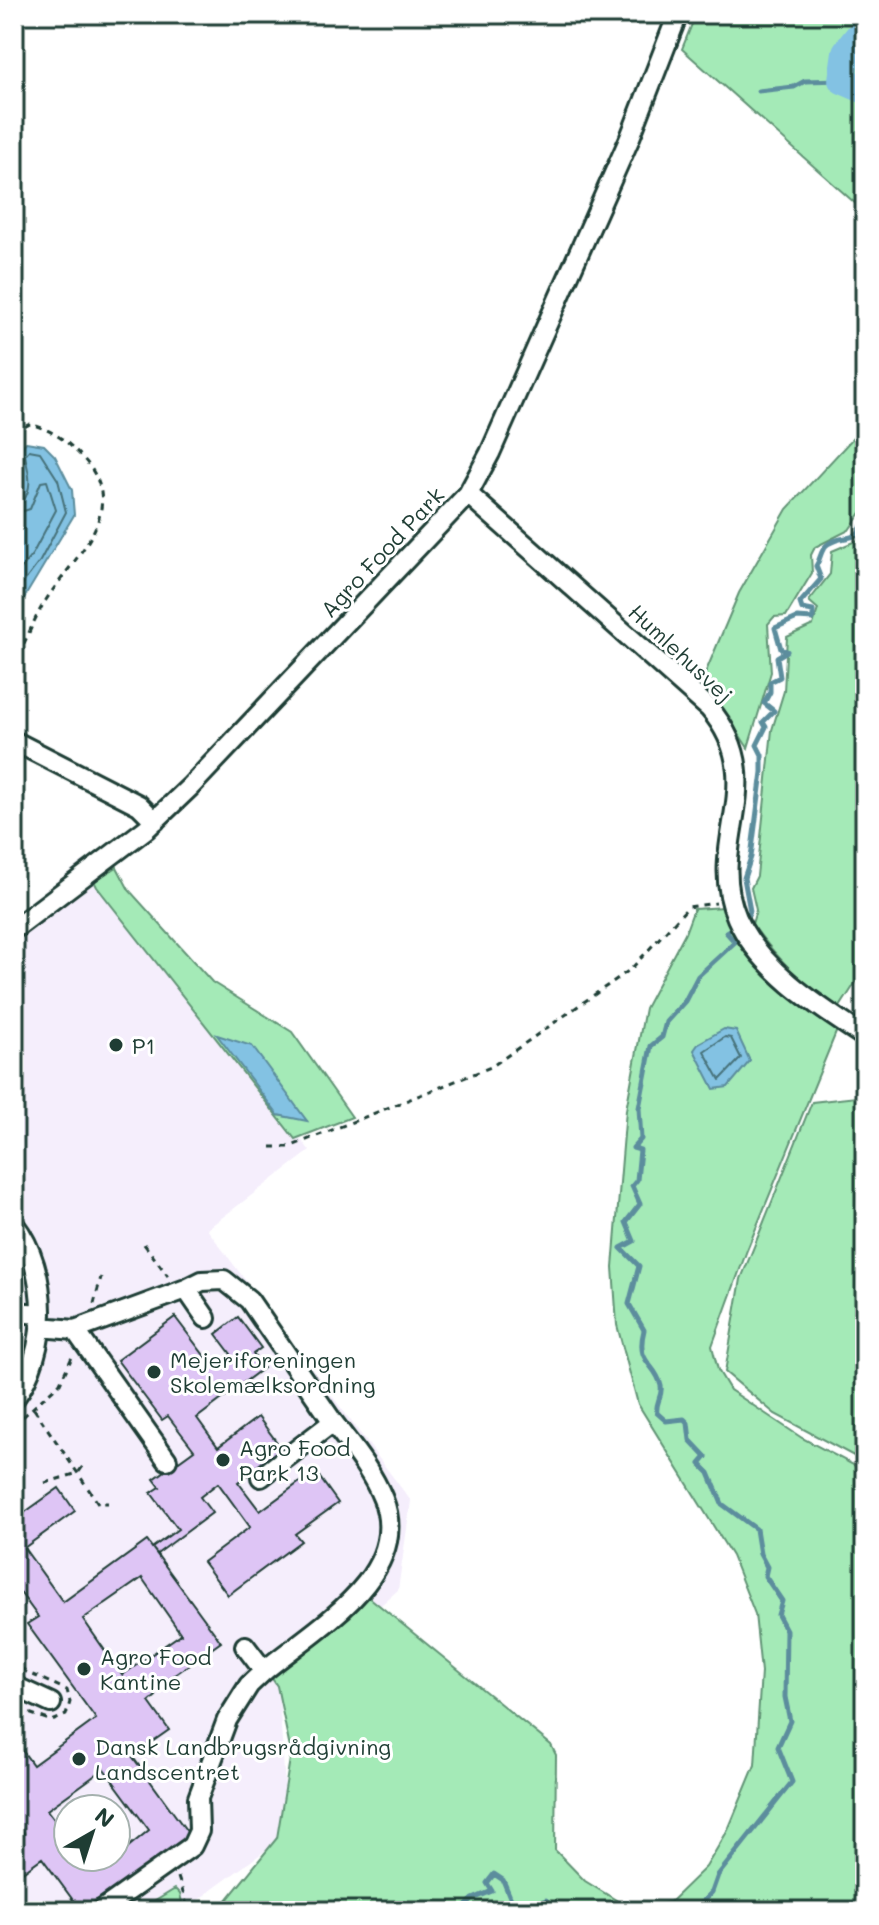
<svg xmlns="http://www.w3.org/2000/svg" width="879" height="1925" viewBox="0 0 879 1925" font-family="Mali,sans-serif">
  <rect width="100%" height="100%" fill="#fff"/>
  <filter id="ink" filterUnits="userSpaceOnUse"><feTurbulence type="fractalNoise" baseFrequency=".0125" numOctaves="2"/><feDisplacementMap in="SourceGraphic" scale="16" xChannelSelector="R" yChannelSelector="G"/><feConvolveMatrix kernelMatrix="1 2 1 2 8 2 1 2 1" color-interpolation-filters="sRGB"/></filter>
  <g filter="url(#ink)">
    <path fill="#f5eefc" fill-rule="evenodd" d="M84,860L310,1151L207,1229L411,1501L398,1590L279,1695L288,1834L183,1911H14V915ZM68,1809H116V1857H68Z"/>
    <path fill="#a4eab7" stroke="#629476" stroke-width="2" fill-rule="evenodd" d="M696,14H865V212L682,49Z
      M865,425V507L849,530L815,547L811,555L812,573L786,616L774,617L768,624L771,672L748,748L720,705L699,688L739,593L787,509Z
      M865,537V968L838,1010C804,985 777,959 752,924L756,910L751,888L757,876L772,730L784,691L787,637L813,625L818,609L809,601L830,574L832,551Z
      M117,867L129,890L212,982L292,1032L352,1117L295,1139L97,887L94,881ZM219,1036L306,1120L278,1115Z
      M724,907C751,966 786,993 837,1030L747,1250L712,1346L718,1370L730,1390L802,1438L865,1471V1911H218L277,1838L291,1753L277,1686L271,1677L369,1597L551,1745L556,1755L555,1850L585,1881L621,1903L645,1906L670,1902L706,1867L728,1830L755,1765L761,1672L755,1614L732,1556L638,1404L617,1325L613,1267L626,1110L645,1008L685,933L694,909Z
      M865,1096V1462L775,1414L725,1372L741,1279L812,1102Z
      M175,1889L180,1894L184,1911H139Z"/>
    <path fill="#83c2e3" stroke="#5b8d9d" stroke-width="2" d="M26,442L44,445L55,456L72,490L74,515L14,615V503L23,481L17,452Z
      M724,1029L736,1031L750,1061L728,1087L714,1089L694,1050L699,1043Z
      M217,1035L252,1046L307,1121L278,1115Z"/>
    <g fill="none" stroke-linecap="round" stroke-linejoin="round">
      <path stroke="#47727a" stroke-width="2" d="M14,504L23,502C34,484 28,473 25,455L29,450L40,452L58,480L66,512L40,561L14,595
        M14,514L30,509L41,482L47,481L56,510L32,555L14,577
        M725,1037L731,1038L741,1058L720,1080L704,1051Z"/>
      <path stroke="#5b8d9d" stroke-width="5" d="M758,91L794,87L805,81L842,80
        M746,918L750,911L744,878L751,857L762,772V755L757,745L766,727L763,722L774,711L764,703L770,692V682L780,677L777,657L787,651L781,649L775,628L797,618L813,619V611L802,609L800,603L821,579L816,566C821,559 820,549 828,544C848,531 856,548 865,517
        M461,1911L473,1899L492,1891L487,1883L494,1874L503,1880L512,1902L531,1907L546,1900L557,1911
        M694,1911L712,1892L718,1875L792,1782L778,1747L790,1721L785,1697L786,1630L778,1615L782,1601L765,1576L767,1567L760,1554L756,1529L722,1504L709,1473L700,1464L706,1457L690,1440L688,1423L684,1419L666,1421L657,1413C655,1403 663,1395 661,1386C656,1362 635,1365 644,1330L629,1304L639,1266L621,1248L634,1241L626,1222L640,1204L632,1186L637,1180L640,1150L633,1148L641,1139L639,1108L651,1046L662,1037L666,1022L685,1001L698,976L735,942L726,932L731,929"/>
      <path stroke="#83c2e3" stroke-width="28" d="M865,28L846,52L842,80L865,90"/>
    </g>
    <path fill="#dec5f5" stroke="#1f3d34" stroke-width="2" fill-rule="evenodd" d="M175,1317L213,1367L231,1354L216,1334L238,1317L261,1348L253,1354L263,1368L197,1418L218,1447L258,1417L282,1449L238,1482L260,1511L315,1471L338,1503L295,1534L301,1541L228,1595L203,1562L250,1527L218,1483L200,1497L212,1513L157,1554L152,1548L178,1529L151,1493L160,1487L154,1479L194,1450L168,1416L162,1420L117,1360Z
      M59,1488L75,1511L24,1548L63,1602L147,1541L221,1642L152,1691L156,1696L149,1702L169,1730L132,1756L191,1837L90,1911H81L42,1858L14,1878V1840L24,1833L14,1819V1739L33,1765L96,1719L27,1624L38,1617L14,1584V1520ZM142,1578L181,1634L122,1675L83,1619ZM104,1769L149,1830L116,1857L92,1871L82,1857H68V1838L47,1810Z"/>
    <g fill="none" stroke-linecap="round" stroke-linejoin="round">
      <g stroke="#1f3d34" stroke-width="24">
        <path id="minor" d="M468,494L709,708C773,783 704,842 737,918C760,970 819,1007 865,1037
          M14,741L139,805L155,821
          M14,929L146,829L190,787L468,494L490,453L629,140L678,14
          M14,1224C50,1271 50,1351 14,1399
          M186,1289L202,1281L224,1280L249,1300L333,1422
          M14,1312L41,1314
          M40,1327L75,1330L186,1289L206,1318
          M75,1330L167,1460
          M261,1477L333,1422C351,1446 372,1471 383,1499C413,1575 313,1630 264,1671
          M14,1686L51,1703
          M100,1911L192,1846L199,1831L198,1798L227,1720L249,1685L264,1671L245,1646"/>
      </g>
      <path stroke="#1f3d34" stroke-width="3" stroke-dasharray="6 6" stroke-linecap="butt" d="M14,432L30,424C52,430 66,440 81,456C132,509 76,554 46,600C33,619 27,642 14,660
        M271,1147H289L491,1067L631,969L688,907L716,903
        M144,1244L168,1276
        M94,1304L101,1277
        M34,1409L98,1503H108
        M14,1425L60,1383L73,1355
        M45,1483L78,1473L83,1466
        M14,1510L20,1506
        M14,1660L26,1672L67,1690L70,1702L66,1715L52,1721L14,1708
        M178,1877L189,1911"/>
      <use href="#minor" stroke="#fff" stroke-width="18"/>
    </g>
  </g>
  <g fill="#1f3d34" stroke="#fff" stroke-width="3">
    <circle cx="116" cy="1045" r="8"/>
    <circle cx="154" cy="1372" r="8"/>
    <circle cx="223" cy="1460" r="8"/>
    <circle cx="84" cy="1669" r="8"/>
    <circle cx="79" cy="1759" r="8"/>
  </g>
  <g text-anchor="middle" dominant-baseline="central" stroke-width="6" stroke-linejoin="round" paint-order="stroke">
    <g font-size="22" fill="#1f3d34" stroke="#fff">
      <text transform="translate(382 552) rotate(-47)">Agro Food Park</text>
      <text transform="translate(681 653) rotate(43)">Humlehusvej</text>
    </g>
    <g font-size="22" fill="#1f3d34" stroke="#fff" text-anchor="start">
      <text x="132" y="1045">P1</text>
      <text x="170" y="1359">Mejeriforeningen<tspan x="170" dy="25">Skolemælksordning</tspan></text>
      <text x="239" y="1447">Agro Food<tspan x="239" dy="25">Park 13</tspan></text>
      <text x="100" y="1656">Agro Food<tspan x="100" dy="25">Kantine</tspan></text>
      <text x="95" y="1746">Dansk Landbrugsrådgivning<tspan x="95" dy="25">Landscentret</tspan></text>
    </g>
  </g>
  <rect width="879" height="1925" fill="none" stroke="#fff" stroke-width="48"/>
  <rect x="24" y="24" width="831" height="1877" fill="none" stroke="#1f3d34" stroke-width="3" filter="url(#ink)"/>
  <g transform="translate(92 1833) rotate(39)"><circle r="38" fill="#ffffff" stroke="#a5b1ae" stroke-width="2"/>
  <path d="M0-6L14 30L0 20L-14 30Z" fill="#1f3d34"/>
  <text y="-12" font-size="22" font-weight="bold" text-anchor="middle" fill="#1f3d34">N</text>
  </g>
</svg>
